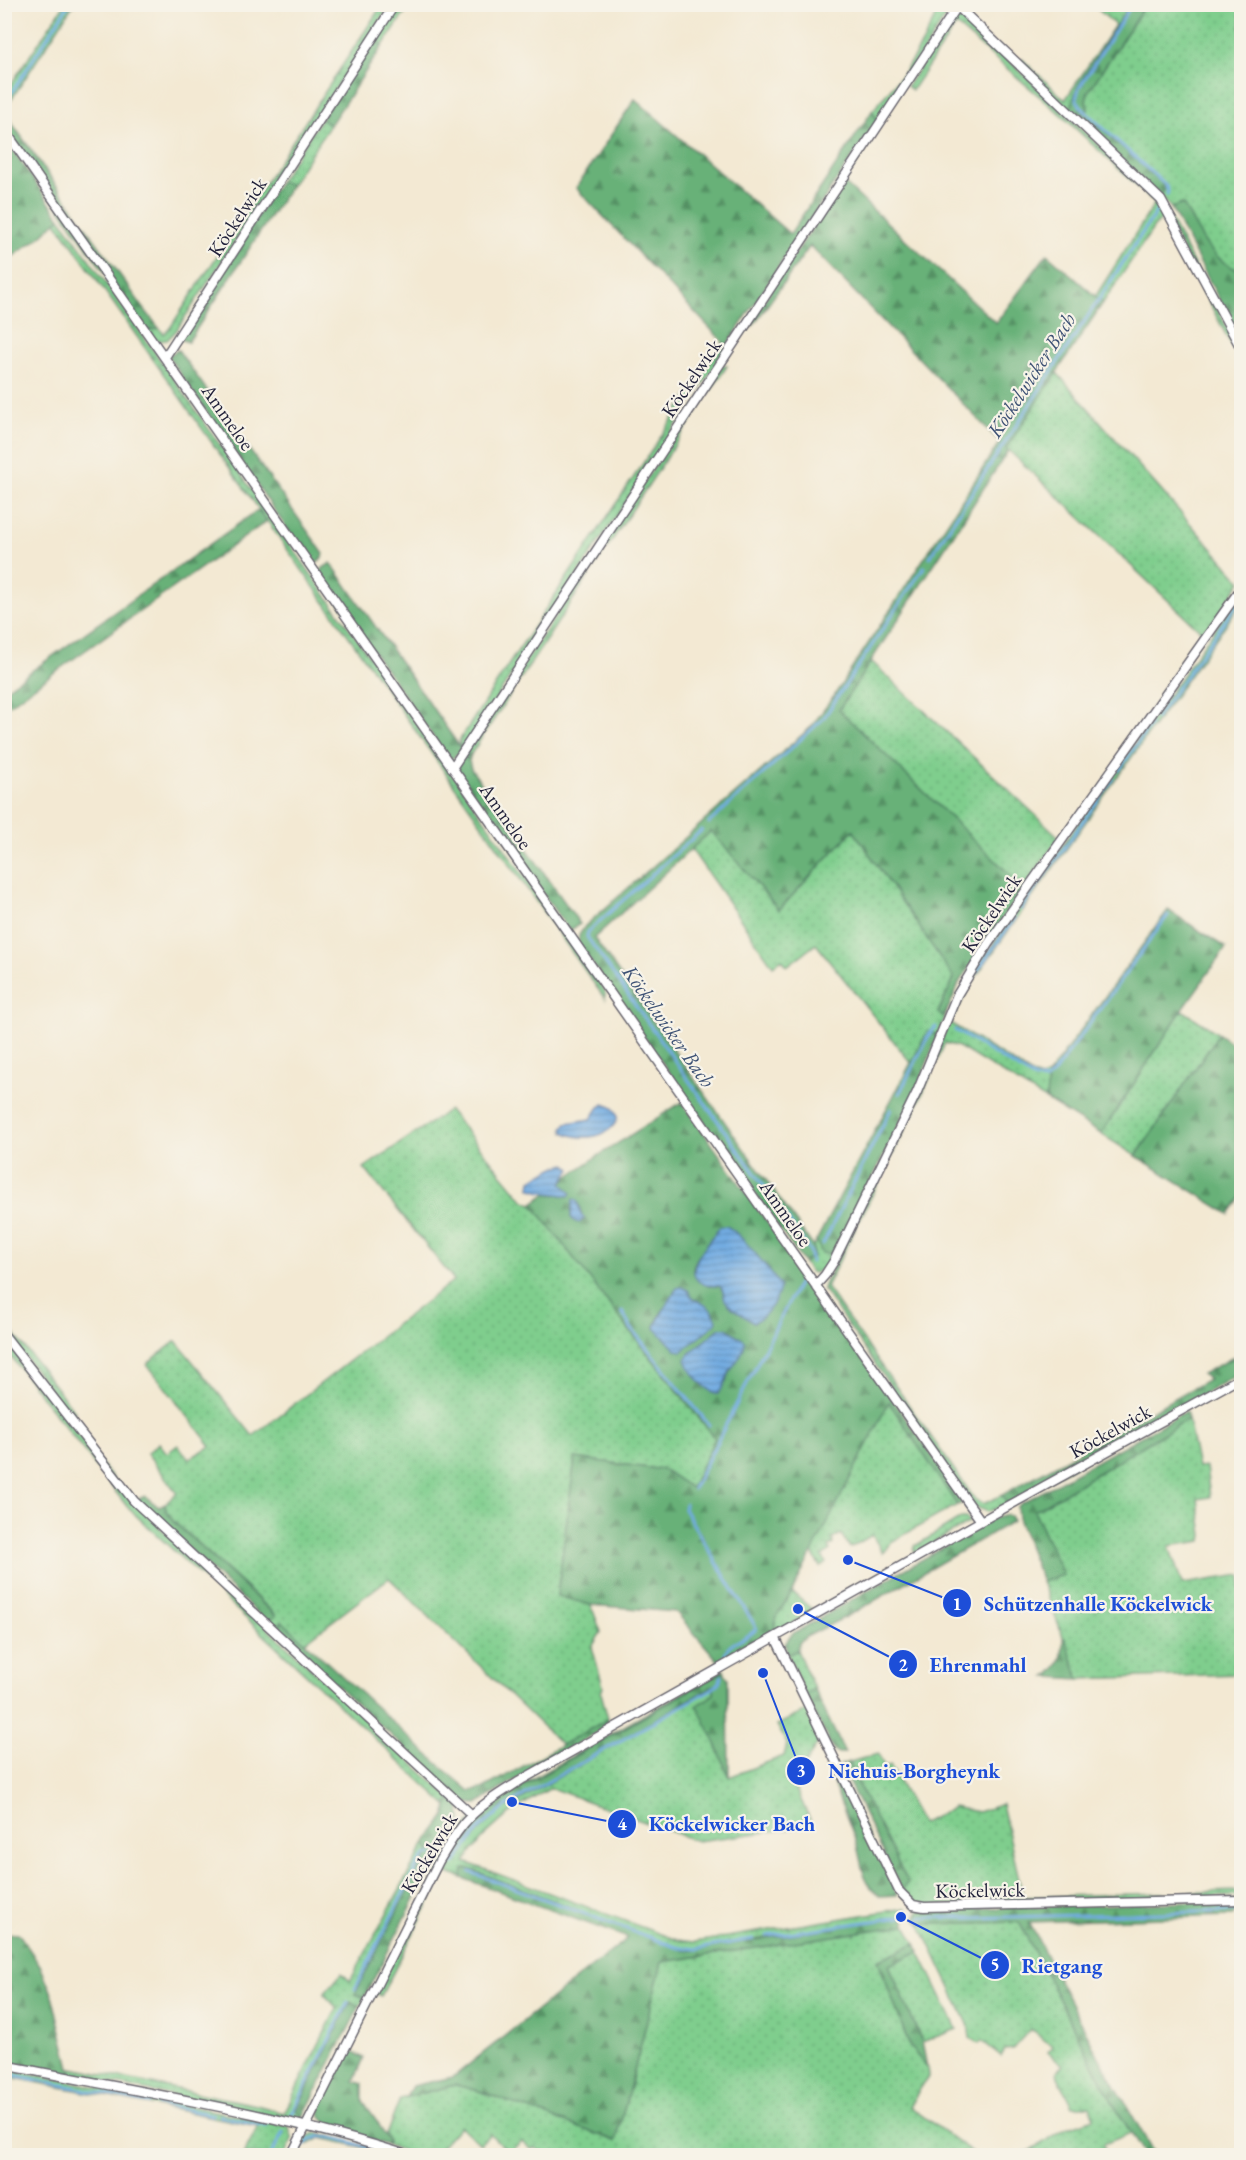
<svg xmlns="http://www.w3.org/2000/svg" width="1246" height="2160" viewBox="0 0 1246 2160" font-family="'EB Garamond',serif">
  <defs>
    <pattern id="grass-dots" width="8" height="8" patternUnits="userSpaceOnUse" patternTransform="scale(1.5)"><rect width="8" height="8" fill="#7fce8d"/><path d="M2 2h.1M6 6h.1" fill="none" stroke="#6db17b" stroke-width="1.8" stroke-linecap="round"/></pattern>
    <pattern id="forest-firs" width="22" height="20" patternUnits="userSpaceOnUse" patternTransform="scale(1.5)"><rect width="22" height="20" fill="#67b178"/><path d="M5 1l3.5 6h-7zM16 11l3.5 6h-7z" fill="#549064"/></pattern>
    <pattern id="water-rules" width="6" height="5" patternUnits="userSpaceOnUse" patternTransform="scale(1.5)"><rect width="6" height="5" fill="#72ace2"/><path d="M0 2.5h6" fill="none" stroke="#5d8cb8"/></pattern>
  </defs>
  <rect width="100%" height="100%" fill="#f7f3e8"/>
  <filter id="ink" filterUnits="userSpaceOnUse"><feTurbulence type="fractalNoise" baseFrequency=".0167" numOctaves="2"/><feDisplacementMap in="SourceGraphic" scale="12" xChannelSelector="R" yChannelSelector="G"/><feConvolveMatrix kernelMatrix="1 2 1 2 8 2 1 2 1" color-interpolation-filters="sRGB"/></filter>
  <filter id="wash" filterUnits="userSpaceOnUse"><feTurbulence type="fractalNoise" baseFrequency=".008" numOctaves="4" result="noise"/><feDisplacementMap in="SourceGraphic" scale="24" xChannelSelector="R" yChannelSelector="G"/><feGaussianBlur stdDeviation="1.35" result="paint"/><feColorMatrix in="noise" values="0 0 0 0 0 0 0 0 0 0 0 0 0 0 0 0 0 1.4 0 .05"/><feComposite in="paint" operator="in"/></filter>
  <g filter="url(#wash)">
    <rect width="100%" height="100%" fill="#f3e9d3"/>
    <path fill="url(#grass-dots)" stroke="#507864" stroke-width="1.5" d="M64,5H73L5,109V93Z
      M382,5H390L176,331L167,340L156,341L146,331L159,328L164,334L170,328Z
      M396,5H410L382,47L376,34Z
      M933,5H946L949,12L878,120L872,111L902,75L922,44L935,17Z
      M1093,5H1129L1077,88L1070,111L1018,63L1022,59L1065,100L1115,25Z
      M1145,5H1241V271C1210,261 1198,232 1183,204L1171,208L1160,196L1166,187L1085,113L1088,109L1086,101L1088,92Z
      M960,19L973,27L1149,192L1168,215L1241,354V364L1165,216L1154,227L1103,303L1095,297L1155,203L1059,113L956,25L912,90L907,86L952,21Z
      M321,119L330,125L291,185L280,181Z
      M60,218L605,991V999L56,222Z
      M724,342L727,346L720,358L462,750L459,741L509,664Z
      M722,365L727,366L471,754L464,755Z
      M1057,373L1241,581L1205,635L1006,448Z
      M1241,592V603L972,982L950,1023L1035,1076L1041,1078L1048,1075L1046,1100L959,1047L945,1043L918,1104L826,1287L974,1498L983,1504L1002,1495L1007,1504L987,1512L974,1506L823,1289L824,1285L917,1099L966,982Z
      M871,661L1059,837L1024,888L838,710Z
      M853,829L954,978L938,1012L946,1014L938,1035L928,1032L911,1063L816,944L787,966L782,959L773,966L691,849L711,831Z
      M1182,1010L1219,1034L1136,1156L1101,1134Z
      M449,1110L523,1200L532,1204L537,1210L630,1331L715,1438L691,1488L664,1470L575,1458L557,1595L591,1605L601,1632L592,1647L603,1686L601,1693L608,1719L562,1745L389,1578L305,1642L282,1622L276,1629L267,1622L276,1615L173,1521L166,1510L165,1504L177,1493L147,1453L159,1443L167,1453L178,1445L189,1459L211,1446L147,1364L176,1341L253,1436L454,1280L364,1168Z
      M816,1241L823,1253L839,1245C832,1257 827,1268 814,1273L810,1272L803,1262L813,1257V1246Z
      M4,1321L75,1412L71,1416L5,1331Z
      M4,1339L128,1498L451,1799L447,1806L129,1509L5,1349Z
      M1241,1395V1436H1239L1235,1399Z
      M889,1401L957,1505L891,1542L883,1553L872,1535L850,1548L841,1534L832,1539L834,1544L829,1547L831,1550L822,1556L826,1563L820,1567L812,1552Z
      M1188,1419L1198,1468L1206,1467L1210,1497L1198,1499L1203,1535L1202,1541L1169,1546L1182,1584L1241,1575V1674L1079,1679L1042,1582L1063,1575L1034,1511Z
      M961,1518H966L970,1522L915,1553L914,1551L915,1546Z
      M792,1592L814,1611L783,1629L774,1630L776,1617Z
      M797,1650L814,1689L805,1694L788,1655Z
      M724,1669L725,1673L722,1672L502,1798L482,1814L461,1839L457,1860L481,1829L502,1810L685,1704L715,1684L714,1694L716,1744L729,1777L784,1756L787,1744L777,1725L808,1710L821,1740L817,1744L804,1766L789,1774L813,1826L697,1841L551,1788C516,1807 486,1828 465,1862L677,1940L695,1942L906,1908L904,1916L687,1951L463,1870L462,1878L445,1872L381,1996L375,1993L448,1852L466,1826L500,1797Z
      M878,1754L885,1768L890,1765L922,1824L953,1807L978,1812L1002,1804L1023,1897L1241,1891V1896L932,1905L914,1902L902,1891L850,1762Z
      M425,1843L430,1851L419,1869L355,1994L364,1998L360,2006L351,2002L297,2109L303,2117L297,2121L72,2075V2068L257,2105L284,2113L337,2008L324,1994L342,1973L350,1981Z
      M1019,1922L1115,2107L1131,2133L1104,2144L1106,2155H1017L1030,2151L1066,2128L1094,2118L1090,2106H1073L1058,2077L1057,2071L1063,2065L1048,2052L1052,2046L1030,2029L1013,2049L1005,2050L1001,2056L982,2041L979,2044L970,2037L968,2024L920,1924Z
      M906,1925L916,1943L878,1960L910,2047L927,2067L928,2077L909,2106L976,2155H544L535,2147L532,2150L522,2141L509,2152L490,2134L480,2144L460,2126L434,2155L419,2156L387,2145L388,2141L386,2135L400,2099L455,2085L476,2090L616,2141L662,1962Z
      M919,1951L957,2029L922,2042L889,1965Z
      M4,2068L288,2126L293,2139L285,2155H243L258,2126L5,2076Z
      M319,2133L401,2155H382L358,2146L321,2138L304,2146L299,2155L293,2156C300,2144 304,2134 319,2133Z"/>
    <path fill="url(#forest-firs)" stroke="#446a5a" stroke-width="1.5" fill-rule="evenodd" d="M1129,5H1145L1088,92L1086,101L1088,110L1085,113L1166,187L1160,196L1070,111L1077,88Z
      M376,34L382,47L330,125L321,119Z
      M635,99L790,234L872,111L878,120L796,240L727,346L576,188Z
      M4,112L142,306L159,328L146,331L5,131Z
      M5,139L60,218L40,237L5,262Z
      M280,181L291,185L188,342L178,338Z
      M843,182L996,323L1047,254L1103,303L1006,448L1008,451L839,710L1024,888L960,981L946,1014L942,1016L938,1013L954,978L853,830L779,910L711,831L594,938L813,1246V1257L803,1262L578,943L579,935L585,926L811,727L834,696L1000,442L810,246L752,327L747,326Z
      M1183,204C1198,231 1210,261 1241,271V341L1171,208Z
      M178,350L324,554L319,562L312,565L168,356Z
      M258,510L267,521L6,707L5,705V690Z
      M331,563L462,750L453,758H448L319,574L323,568Z
      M471,754L469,761L471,769L580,924L569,931L458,771V765L464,755Z
      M1168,910L1226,948L1182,1010L1101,1134L1046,1100L1048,1075Z
      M928,1031L938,1035L916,1091L839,1245L828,1254L822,1253L816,1241Z
      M1219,1034L1241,1050V1196L1229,1214L1136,1156Z
      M682,1102L962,1498L961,1504L957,1505L889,1402L792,1592L776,1617L774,1630L767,1636L720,1663L676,1612L591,1605L557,1596L575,1458L664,1470L691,1488L715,1438L630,1331L532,1204L548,1192L567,1196L562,1181L596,1157ZM573,1204L579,1205L582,1216L576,1222L571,1217ZM740,1238L780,1286C778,1301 766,1314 754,1322L730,1306L720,1286H708L693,1270C695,1247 722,1244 740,1238ZM674,1292C697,1298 706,1302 715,1324L676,1350L655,1327C656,1317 669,1303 674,1292ZM720,1328H726L741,1338L744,1348L731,1369L726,1381L689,1354Z
      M1241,1353V1373L1007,1504L1002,1495L1209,1379L1202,1374Z
      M1186,1411L1188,1419L1034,1511L1063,1575L1042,1582L1018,1518L1017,1507L1020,1504Z
      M145,1496L159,1507L165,1504L166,1510L173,1521L276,1616L267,1622L136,1500Z
      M1004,1515L1010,1516L1013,1521L853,1613L806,1637L799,1643L797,1650L788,1655L785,1644L792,1634L996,1517Z
      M282,1621L445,1770L470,1791L482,1789L608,1719L610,1725L525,1774L477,1804L465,1803L276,1630Z
      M1065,1638L1079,1679L1046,1677C1061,1666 1063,1657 1063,1639Z
      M722,1672L725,1673L728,1679L729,1777L716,1744L697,1706L714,1694V1685L503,1810L481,1829L457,1861L451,1857L450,1853L472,1825L502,1798Z
      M814,1689L845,1753H838L833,1750L805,1694Z
      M850,1762L860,1788L908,1882L902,1891L840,1765Z
      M836,1768L897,1895L880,1896C860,1881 863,1864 856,1843C849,1819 837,1798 830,1773Z
      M451,1799L459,1806L462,1819L436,1858L364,1998L355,1994L419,1869L430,1851L425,1843L446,1815L447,1806Z
      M467,1868L687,1951L904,1916L906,1925L662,1962L616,2141L476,2090L455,2085L406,2097L412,2086L453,2077L628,1938L462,1878L463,1870Z
      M1238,1901V1911L1232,1916L1029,1922L1099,2057L1155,2155H1145L1115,2107L1019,1922L920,1924L916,1919L917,1913L920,1910Z
      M4,1933L19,1934L40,1965L51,1991L72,2075L5,2062Z
      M916,1943L919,1951L889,1965L922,2042L927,2067L910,2047L878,1960Z
      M350,2002L360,2006L303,2117L297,2110Z
      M347,2048L364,2058L354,2081L363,2084V2101L377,2121L388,2141L387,2145L329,2126L320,2116L321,2101Z"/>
    <path fill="url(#water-rules)" stroke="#4a678e" stroke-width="1.5" d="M604,1104C638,1114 600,1151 564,1132L563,1128L567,1123L591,1119L599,1107Z
      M566,1164L571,1169L562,1183L571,1193L569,1196C558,1193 538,1194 530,1188L531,1180L555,1167Z
      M573,1199L577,1200L581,1215L585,1218L579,1223L574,1221L571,1217Z
      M726,1226C740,1232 771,1272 780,1286C779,1299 766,1317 754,1322C746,1318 729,1307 725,1300C722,1294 725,1291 720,1286C715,1285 710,1286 706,1285C676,1276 711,1239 720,1227Z
      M682,1287L688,1290C692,1302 700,1300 708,1307C712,1310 715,1316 717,1320L715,1324L682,1351L676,1350L655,1328C656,1322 673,1294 677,1288Z
      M720,1328H726L745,1341C744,1353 738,1359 732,1368C726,1377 725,1386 718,1394C705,1390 691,1373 686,1360L689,1354Z"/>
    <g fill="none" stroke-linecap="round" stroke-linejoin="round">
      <path stroke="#72ace2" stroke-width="3" d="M1132,4L1079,88L1076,98L1081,107L1087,113L1165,185L1168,190L1167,195
        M7,94L12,92L69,4
        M930,557L1158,209
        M1156,718L1242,597
        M1119,770L1151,724
        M709,823L823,719L924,567
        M702,830L592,928L588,932L587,937L810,1251L811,1262
        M1021,909L1113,779
        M976,972L1015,918
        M955,1030L1035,1079L1045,1081L1053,1074L1168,915
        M899,1094L931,1031L936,1027
        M823,1244L891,1109
        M622,1311L631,1328L709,1425
        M693,1489L799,1282
        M685,1504L684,1509L754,1624L756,1629C747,1641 728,1640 725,1655
        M449,1863L454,1864L481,1827L512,1802L712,1689L719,1682L722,1676
        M470,1872L676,1947L697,1949L753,1939
        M920,1917L969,1918L1236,1911
        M767,1936L901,1917
        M355,1989L418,1864L426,1855L432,1854
        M4,2073L149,2103
        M158,2104L213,2115
        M292,2114L348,2002
        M220,2116L266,2126
        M302,2147C306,2142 312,2138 318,2137C332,2134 376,2150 391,2156
        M271,2156L283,2132
        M297,2156V2155"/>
    </g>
  </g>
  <g filter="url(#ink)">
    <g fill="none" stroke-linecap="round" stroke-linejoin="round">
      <g stroke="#6b6870" stroke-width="11">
        <path id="street" d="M955,4L1161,200L1242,350
          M4,129L981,1521
          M165,357L395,4
          M452,768L959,4
          M816,1285L825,1275L834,1261L917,1092L957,995L988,944L1242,587
          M4,1335L134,1501L472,1815
          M775,1637L899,1891L913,1905L924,1907L1242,1900
          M4,2065C140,2092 278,2113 410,2156
          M291,2156L439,1861C449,1845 458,1828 472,1815C487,1800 506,1790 523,1779L981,1521L1242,1377"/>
      </g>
      <use href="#street" stroke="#fff" stroke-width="8"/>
    </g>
  </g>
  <g text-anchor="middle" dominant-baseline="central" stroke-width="4.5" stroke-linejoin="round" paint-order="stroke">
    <g font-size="20" fill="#22223b" stroke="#f7f3e8">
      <text transform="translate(237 217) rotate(-57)">Köckelwick</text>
      <text transform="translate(691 378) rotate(-56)">Köckelwick</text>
      <text transform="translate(228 417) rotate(55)">Ammeloe</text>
      <text transform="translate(506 816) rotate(55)">Ammeloe</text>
      <text transform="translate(991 913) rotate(-56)">Köckelwick</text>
      <text transform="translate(786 1213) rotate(55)">Ammeloe</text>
      <text transform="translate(1110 1431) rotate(-29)">Köckelwick</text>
      <text transform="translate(429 1853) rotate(-59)">Köckelwick</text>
      <text transform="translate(980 1890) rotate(-1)">Köckelwick</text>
    </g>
    <g font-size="21" font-style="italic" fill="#3e5275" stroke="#f7f3e8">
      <text transform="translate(1031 375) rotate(-57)">Köckelwicker Bach</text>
      <text transform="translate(669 1026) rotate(55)">Köckelwicker Bach</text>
    </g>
  </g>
  <path fill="none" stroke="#1d4ed8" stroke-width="2" d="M848 1560L957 1603M798 1609L903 1664M763 1673L801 1771M512 1802L622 1824M901 1917L995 1965"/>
  <g fill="#1d4ed8" stroke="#f7f3e8" stroke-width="2">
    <circle cx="848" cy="1560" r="6"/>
    <circle cx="798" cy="1609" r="6"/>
    <circle cx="763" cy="1673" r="6"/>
    <circle cx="512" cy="1802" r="6"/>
    <circle cx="901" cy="1917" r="6"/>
    <circle cx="957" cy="1603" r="15"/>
    <circle cx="903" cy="1664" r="15"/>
    <circle cx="801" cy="1771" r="15"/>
    <circle cx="622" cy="1824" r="15"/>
    <circle cx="995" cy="1965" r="15"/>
  </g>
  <g font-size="18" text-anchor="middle" font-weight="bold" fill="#fff">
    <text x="957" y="1610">1</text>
    <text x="903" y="1671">2</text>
    <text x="801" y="1777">3</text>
    <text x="622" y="1830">4</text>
    <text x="995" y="1971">5</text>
  </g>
  <g font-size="21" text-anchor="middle" font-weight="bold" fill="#1d4ed8" stroke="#f7f3e8" stroke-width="4.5" stroke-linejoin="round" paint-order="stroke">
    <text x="1098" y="1611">Schützenhalle Köckelwick</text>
    <text x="978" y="1672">Ehrenmahl</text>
    <text x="914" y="1778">Niehuis-Borgheynk</text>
    <text x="732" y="1831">Köckelwicker Bach</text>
    <text x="1062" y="1973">Rietgang</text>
  </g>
  <rect width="1246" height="2160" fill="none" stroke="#f7f3e8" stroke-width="24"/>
</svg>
